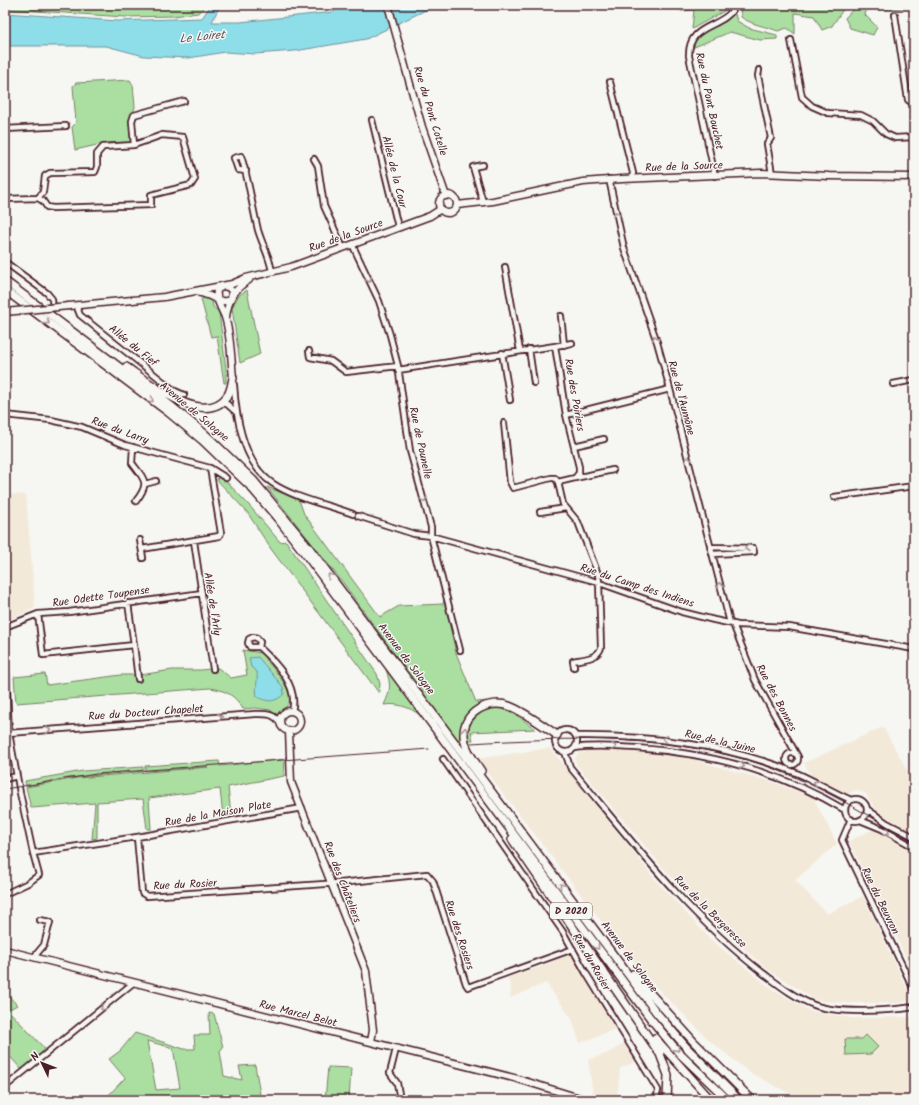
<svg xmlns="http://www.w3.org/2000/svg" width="919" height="1105" viewBox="0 0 919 1105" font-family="Kalam,sans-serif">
  <rect width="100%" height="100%" fill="#f6f6f2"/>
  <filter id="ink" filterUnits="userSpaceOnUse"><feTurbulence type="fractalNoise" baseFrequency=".025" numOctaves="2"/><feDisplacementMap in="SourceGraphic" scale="8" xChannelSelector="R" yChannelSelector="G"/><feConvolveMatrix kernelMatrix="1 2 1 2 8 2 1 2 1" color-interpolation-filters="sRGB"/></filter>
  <g filter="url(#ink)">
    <path fill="#f3e9d8" d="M5,494L26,495L35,608L5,622Z
      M883,727L914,783V834L877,811L865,793L856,790L844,796L812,776L804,763Z
      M550,748L658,883L711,940L773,990L811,1011L852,1018L914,1017V1096L888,1100H807L785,1091L749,1072L711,1042L650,981L611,934L477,759Z
      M590,749L677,755L769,781L813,797L837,844L795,880L827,914L863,896L907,989L910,997L908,1001L897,1003H847L816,1000L767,969L726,933L700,907L666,871L576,764L575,758L578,754Z
      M874,829L914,852V974L849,841Z
      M571,953L615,1029L580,1043L572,1019L546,983L510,998L511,987L507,977L540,967Z
      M625,1043L638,1061L620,1068L617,1098L607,1100L593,1093L588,1060L608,1053Z"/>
    <path fill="#aadfa1" stroke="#7a7f66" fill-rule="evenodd" d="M5,5H203L205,6L198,13L173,16L125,17L6,9Z
      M682,5H730L724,11L692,29L694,10L681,11Z
      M740,5H846L832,26L822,30L814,16L795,13V34L787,28L778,31C765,26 752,25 741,17Z
      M857,5H868L865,15L877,27L873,35L850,28L845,18Z
      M871,5H914V7L876,10Z
      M735,14L737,21L749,28L777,35V39L760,40L730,32L692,48L695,38Z
      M130,80L133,85L135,107L131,119L132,142L106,143L75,150L72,127L76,123L73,86L76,83Z
      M247,290L260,354L240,363L232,308L238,296Z
      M210,298L212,301L213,307L219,312L226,369V383H224L217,336L211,337L201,299Z
      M219,474L248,504L280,542L286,541L377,674L380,684L379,693L271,549L247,512L217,480Z
      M267,487L299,500L304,514L380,617L399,606L443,604L444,600L456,653L476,702L487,701C461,714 458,725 465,752L344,584Z
      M243,650L261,653C268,663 290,686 290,698C290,706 282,709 278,716L271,713V710L255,708L243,709C235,695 225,690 210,688L16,703L14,677L45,674L47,685L121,675H140L172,670H201L218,668L231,678L247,675Z
      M386,669L420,715C409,707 398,703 384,705C391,690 391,686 386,669Z
      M488,707C508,707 520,717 535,729L471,732L473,740H469C466,722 473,716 488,707Z
      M285,759L284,776L228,787L231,815L223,816L220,789L149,798L151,829H147L143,799L97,802V838L92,839L95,803L31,808L26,787L77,778L208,767L145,771V766L219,761L220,766Z
      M143,767V771L68,778L26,786L25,781L83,771Z
      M7,994L17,1005L8,1010L45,1049V1051L22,1070L5,1051V995Z
      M209,1013L214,1014L223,1047L220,1051L224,1076L242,1080L239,1066L255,1065L261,1100H104L125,1078L109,1059L120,1051L135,1033L184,1049H195L194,1035H210ZM147,1041L173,1048L180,1088L156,1090Z
      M866,1035L878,1047L871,1054L846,1055L845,1039H862Z
      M328,1067L351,1068L349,1100H325Z"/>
    <path fill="#8ddee8" stroke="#72929c" d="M211,5H220L212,22H240L334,12L338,8L348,5H436L366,39L295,51L255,54L225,52L189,58L144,56L106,46H5V13L118,21L202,18Z
      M258,657L283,687L284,694C274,703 268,702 257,697C255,688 258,681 257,672L251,667L249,658Z"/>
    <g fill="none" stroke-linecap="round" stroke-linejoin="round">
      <g stroke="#4a1f2b" stroke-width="8">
        <path id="street" d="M895,15L908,100L914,104
          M791,40L802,97L812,106L828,113L861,115L873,121L886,134L895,138L914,137
          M914,41V59
          M759,70L758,76L771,138L767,144L772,174
          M610,82L633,173L632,179
          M372,120L398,227
          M5,129L66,126
          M134,145L132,121L134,115L184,101
          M314,159L318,166L324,206L343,248
          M483,165L473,167L483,202
          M246,171L238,170L234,158L241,156C249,181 252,205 258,230C262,244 270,257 272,272
          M715,176L689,56C688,22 723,30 736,5
          M609,179L624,248L657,342L670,389L730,623
          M5,199L38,198L43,201L47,207L53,208L151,205V195L191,185L195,179L183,137L162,135L134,145L103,147L97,154V167L95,172L50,173L45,176L43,192L38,198
          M352,244L379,301L390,335L398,366L410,451L431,527V536L460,650
          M5,262L47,293L52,299L53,308
          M505,267L520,351
          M76,305L80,315L175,391L184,395
          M561,316L564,345
          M555,346L572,343
          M529,349L534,383
          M309,351L310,357L331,361L346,372L398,366
          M502,353L510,400
          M398,370L555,346L566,415L579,467V473L575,478L558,482L563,504L578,522L598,574L599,582L601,648C597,659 583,659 573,661L574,667
          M893,384L914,380
          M234,385C236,418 243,463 272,483C294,498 328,505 353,514
          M219,403L227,404L236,412
          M5,415L51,420L82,427L125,445L210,468L226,478
          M566,415L670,389
          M504,423L510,482L513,488L551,478H555L558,482
          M574,446L604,439
          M133,447L132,463C145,480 150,483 136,501
          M575,478L613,470
          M145,484L156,481
          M834,497L914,486
          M540,512L566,508
          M358,516L414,534L431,536L591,580L682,612L714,620L738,625L789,627L914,649
          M140,540L143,558
          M194,541L213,669
          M710,547L753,548L754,552L712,554
          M142,549L219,536L221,533L210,468
          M38,614L43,655L134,645L128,603
          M733,624L755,680L798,757
          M5,627L38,614L69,612L202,593
          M134,645L138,679
          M259,647H250L248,643L249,639L253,637L257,638L260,642L259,647C276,663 299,686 292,711
          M5,649L9,733L20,793L33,853
          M555 741a11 11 0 1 1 22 0a11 11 0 1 1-22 0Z
          M9,733L255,714C266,714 274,713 280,723
          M577,736C651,735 724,744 794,772C814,780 832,792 851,800
          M575,748C596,745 616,747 636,748C711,753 781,772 845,810
          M565,752L570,767C630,839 688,916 763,973C779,985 795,998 814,1005C838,1014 889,1011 914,1007
          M786 759a6 6 0 1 1 12 0a6 6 0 1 1-12 0Z
          M443,759L563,932L586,973L658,1090L657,1097L655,1100
          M5,779L17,776
          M845 810a11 11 0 1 1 22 0a11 11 0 1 1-22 0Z
          M867,809L887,823L914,837
          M851,819L842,840L914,990
          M860,820L882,829L914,847
          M137,837L142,893L147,896L340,883L427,874L433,881L466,984L468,987L573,949
          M5,894L28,883L39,875L33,853L137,837L302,808
          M34,957L44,945L50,922L40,920
          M396,1049L390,1073L397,1083L400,1100
          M5,1087L133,983"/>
      </g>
      <g stroke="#4a1f2b" stroke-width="9">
        <path id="secondary" d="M388,5L422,127L446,196
          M439 204a9 9 0 1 1 18 0a9 9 0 1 1-18 0Z
          M457,205L493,201L583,182L622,179L761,173L829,176L914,177
          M200,293C211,294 222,306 231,299L232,291L228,287L223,286L217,290C215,299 222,309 225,317C231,336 231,358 233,378
          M69,306L164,297L232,284L246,278L291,267L430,216L441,209
          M226,317C228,300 234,289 249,280
          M280 721a10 10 0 1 1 20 0a10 10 0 1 1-20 0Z
          M289,731L291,782L366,971L373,1030L371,1042
          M5,950L518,1079L586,1100"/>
      </g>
      <g stroke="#4a1f2b" stroke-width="10">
        <path id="primary" d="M5,281L171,406L205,434L253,480L310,549L656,1012L686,1047L739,1100
          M5,290L168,412L202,440L250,486L279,520L307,556L651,1019L679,1053L728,1100
          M126,367C147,381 205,430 228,395C231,390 232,383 233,378
          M481,771C474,760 464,748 464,735C463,712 489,699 509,706C525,712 542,725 557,735
          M512,839L660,1054L668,1075L667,1100
          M633,974L694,1042L752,1100
          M655,1038L711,1100"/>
      </g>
      <use href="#street" stroke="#f6f6f2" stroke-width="4.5"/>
      <use href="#secondary" stroke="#f6f6f2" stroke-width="6"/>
      <use href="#primary" stroke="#f6f6f2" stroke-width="7"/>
      <path stroke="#4a1f2b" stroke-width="1" d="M471,743C570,737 674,734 769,767C820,785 867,815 914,842
        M5,789L96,774L429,749"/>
      <g stroke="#4a1f2b" stroke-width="9" stroke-linecap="butt">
        <path id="secondary-bridge" d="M5,312L69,306"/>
      </g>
      <use href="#secondary-bridge" stroke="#f6f6f2" stroke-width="6"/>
    </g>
    <defs><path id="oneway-chevron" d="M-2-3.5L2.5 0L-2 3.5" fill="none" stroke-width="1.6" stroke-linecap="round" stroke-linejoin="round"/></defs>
    <g stroke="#a99598">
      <use href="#oneway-chevron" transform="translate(616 214) rotate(-102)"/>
      <use href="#oneway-chevron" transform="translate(369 280) rotate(65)"/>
      <use href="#oneway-chevron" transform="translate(47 322) rotate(37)"/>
      <use href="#oneway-chevron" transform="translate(655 338) rotate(-109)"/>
      <use href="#oneway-chevron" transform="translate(151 400) rotate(37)"/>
      <use href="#oneway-chevron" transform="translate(688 459) rotate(-104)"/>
      <use href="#oneway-chevron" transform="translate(424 500) rotate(75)"/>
      <use href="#oneway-chevron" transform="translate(747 548) rotate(-177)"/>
      <use href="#oneway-chevron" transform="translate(330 576) rotate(-127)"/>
      <use href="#oneway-chevron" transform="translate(720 585) rotate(-105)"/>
      <use href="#oneway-chevron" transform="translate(220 717) rotate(-6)"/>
      <use href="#oneway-chevron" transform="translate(48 730) rotate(-4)"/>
      <use href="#oneway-chevron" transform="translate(465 730) rotate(-84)"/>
      <use href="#oneway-chevron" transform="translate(665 739) rotate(-176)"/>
      <use href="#oneway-chevron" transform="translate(614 747) rotate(4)"/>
      <use href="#oneway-chevron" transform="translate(742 766) rotate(15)"/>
      <use href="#oneway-chevron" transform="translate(816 783) rotate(-152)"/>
      <use href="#oneway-chevron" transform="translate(887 832) rotate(29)"/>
      <use href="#oneway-chevron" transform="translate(562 886) rotate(-127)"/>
      <use href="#oneway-chevron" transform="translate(597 947) rotate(53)"/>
      <use href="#oneway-chevron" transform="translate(103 1008) rotate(141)"/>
      <use href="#oneway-chevron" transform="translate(677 1049) rotate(49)"/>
    </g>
  </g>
  <g text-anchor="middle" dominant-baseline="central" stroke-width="3" stroke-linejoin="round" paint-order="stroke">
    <rect fill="#f6f6f2" stroke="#7e6067" stroke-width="1" x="550" y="903" width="42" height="16" rx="3"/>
    <g font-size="10" font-weight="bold" fill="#4a1f2b">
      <text x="571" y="911">D 2020</text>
    </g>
    <g font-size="11" fill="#4a1f2b" stroke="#f6f6f2">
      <text transform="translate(709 101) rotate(78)">Rue du Pont Bouchet</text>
      <text transform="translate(430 111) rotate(73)">Rue du Pont Cotelle</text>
      <text transform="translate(684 167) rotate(-2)">Rue de la Source</text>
      <text transform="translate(394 172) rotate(76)">Allée de la Cour</text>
      <text transform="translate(346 236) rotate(-20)">Rue de la Source</text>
      <text transform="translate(133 346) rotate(39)">Allée du Fief</text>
      <text transform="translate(574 395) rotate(80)">Rue des Poiriers</text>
      <text transform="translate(681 398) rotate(75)">Rue de l'Aumône</text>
      <text transform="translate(194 412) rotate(40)">Avenue de Sologne</text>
      <text transform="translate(120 431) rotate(20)">Rue du Larry</text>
      <text transform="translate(420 443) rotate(78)">Rue de Pounelle</text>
      <text transform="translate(637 586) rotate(18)">Rue du Camp des Indiens</text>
      <text transform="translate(101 597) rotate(-8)">Rue Odette Toupense</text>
      <text transform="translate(212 604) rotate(81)">Allée de l'Arly</text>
      <text transform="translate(406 659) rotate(53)">Avenue de Sologne</text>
      <text transform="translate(776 698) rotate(62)">Rue des Bonnes</text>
      <text transform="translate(146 713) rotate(-4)">Rue du Docteur Chapelet</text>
      <text transform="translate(720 742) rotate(13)">Rue de la Juine</text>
      <text transform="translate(218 814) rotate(-10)">Rue de la Maison Plate</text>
      <text transform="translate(342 882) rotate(69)">Rue des Châteliers</text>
      <text transform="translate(185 885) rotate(-3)">Rue du Rosier</text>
      <text transform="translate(880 901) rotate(64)">Rue du Beuvron</text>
      <text transform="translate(710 912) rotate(45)">Rue de la Bergeresse</text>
      <text transform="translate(459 935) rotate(72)">Rue des Rosiers</text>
      <text transform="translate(629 957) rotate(53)">Avenue de Sologne</text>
      <text transform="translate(591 962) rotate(60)">Rue du Rosier</text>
      <text transform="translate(298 1014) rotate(14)">Rue Marcel Belot</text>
    </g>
    <g font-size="12" font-style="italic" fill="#5b4f5a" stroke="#f6f6f2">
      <text transform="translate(202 37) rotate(-6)">Le Loiret</text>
    </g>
  </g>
  <rect width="919" height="1105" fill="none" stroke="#f6f6f2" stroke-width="20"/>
  <rect x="10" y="10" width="899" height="1085" fill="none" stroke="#4a1f2b" stroke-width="1.5" filter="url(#ink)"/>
  <g transform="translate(42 1063) rotate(313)" stroke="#f6f6f2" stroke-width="3" paint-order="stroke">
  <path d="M0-3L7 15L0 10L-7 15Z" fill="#4a1f2b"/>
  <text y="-6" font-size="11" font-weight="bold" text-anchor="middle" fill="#4a1f2b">N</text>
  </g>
</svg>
